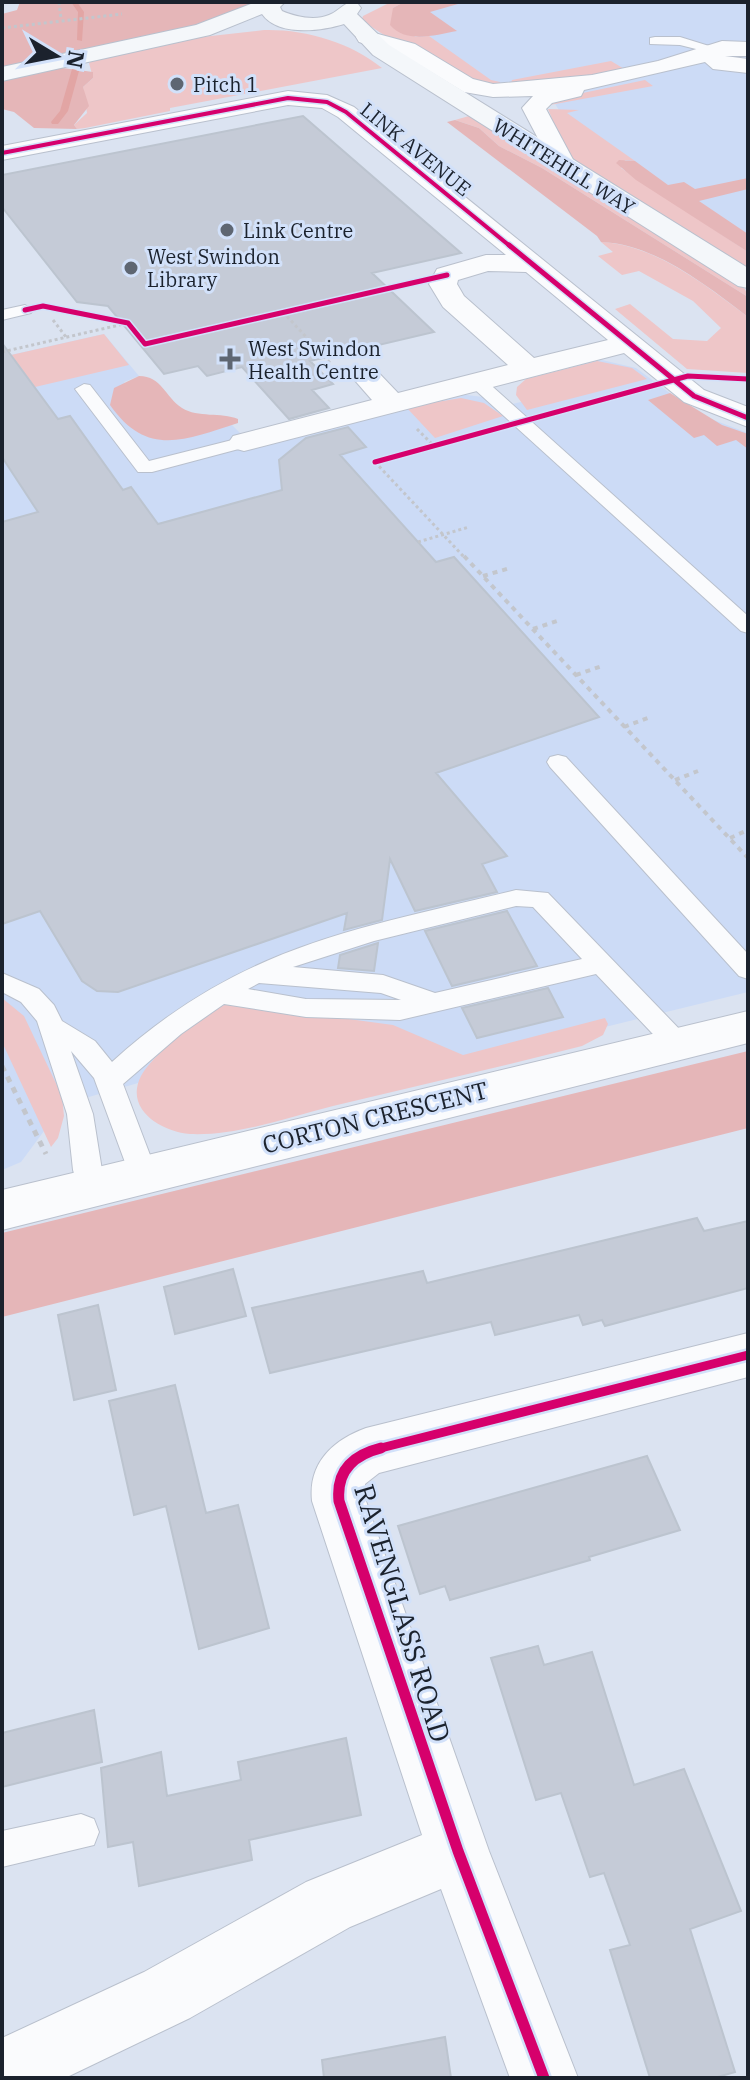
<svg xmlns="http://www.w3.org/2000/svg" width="750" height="2080" viewBox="0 0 750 2080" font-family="'IBM Plex Serif',serif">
  <rect width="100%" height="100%" fill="#dbe3f1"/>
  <path fill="#ccdbf6" d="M408,2H748V237L664,187L560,112L554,102L482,81L382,11Z
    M104,334L139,376L124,382L171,440L232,425L251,444L459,394L483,397L499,407L525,401L584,361L602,360L636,368L698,414L748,433V992L274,1108L163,1076L64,1104L21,1162L2,1170V357Z"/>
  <path fill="#eec6c8" d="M391,2H404L393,8L415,37L429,36L491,80L500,82L501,89C476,85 379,37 362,19L363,16Z
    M264,30C305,29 350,42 382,68L170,108V111L85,128L77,129L74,125L87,113L83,87L93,78L89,63L95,59L202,37Z
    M611,61L626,70L509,89L512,80Z
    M645,80L653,86L550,105L573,95Z
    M548,109L579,110L567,113L635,161L625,160L621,168L748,252V268L576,163L564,148Z
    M469,116L745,289L748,297L542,168L499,146L479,128L455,120Z
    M601,242C656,245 705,285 748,317V373L687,369L615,309L630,304L673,339L707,341L721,328L693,301L639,271L622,275L598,256L613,252Z
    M104,334L129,365L35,387L11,355Z
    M597,361L632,368L647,379L527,410L516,395L517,387L526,379Z
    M461,398L484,403L503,416L435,438L406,407Z
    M2,998L24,1016L62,1096L64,1116L58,1138L51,1147L2,1042Z
    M230,1003L393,1025L463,1055L605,1018L608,1024L603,1035L582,1046C500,1067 416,1086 333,1106C289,1117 237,1136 190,1134C161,1132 124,1109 141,1076C153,1054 206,1010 230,1003Z"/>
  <path fill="#e5b6b8" d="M20,2H266L241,16L2,68V14L17,10Z
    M404,2H465L430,12L457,31C435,35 406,44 390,25L393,8Z
    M55,67L93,72V78L83,87L89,106L74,125L77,129L34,128L14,112L2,109V70Z
    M455,120L479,128L499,146L542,168L748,297V317C706,285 655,244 601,242L597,236L447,122Z
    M619,160L635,161L668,185L684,182L695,189L748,178V189L699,201L748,234V252L636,180L616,163Z
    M139,376C162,376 165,397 182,408C198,418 221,412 238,419V423C185,440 147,458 110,405L114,388Z
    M670,393L722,425L748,434V449L736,440L717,446L704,435L694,438L648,400Z
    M748,1051V1128L2,1317V1233Z"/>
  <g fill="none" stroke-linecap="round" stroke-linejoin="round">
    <path fill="#e2a5a4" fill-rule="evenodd" d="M71,2H77L84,12L82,41L77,40L78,12Z
      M72,69L79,71L68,111L58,124H52L51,122L60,111Z"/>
  </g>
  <path fill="#c5cbd7" stroke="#bcc4cf" stroke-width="2" d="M303,116L461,253L372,273L434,332L310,361L333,384L312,390L329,408L289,419L242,367L207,376L198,366L164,374L108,306L77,302L2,207V175Z
    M2,343L58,419L70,416L123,490L131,487L158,524L282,490L279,460L306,438L348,427L366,447L340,455L436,562L454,557L599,717L436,773L507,856L482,864L497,892L415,911L390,859L382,920L344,930L347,913L118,992L97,991L82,981L40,911L2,924V522L38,512L2,457Z
    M507,911L537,966L452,986L425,931Z
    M378,943L374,971L338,968L340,955Z
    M548,988L563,1017L477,1038L462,1008Z
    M697,1218L704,1231L748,1221V1288L605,1326L602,1320L583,1325L579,1315L495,1335L491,1322L270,1373L252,1308L423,1271L427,1283Z
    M233,1269L246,1316L175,1334L164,1287Z
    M98,1305L116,1390L74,1400L58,1315Z
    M175,1385L206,1513L238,1505L269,1628L199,1649L166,1506L134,1515L109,1401Z
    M647,1456L680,1530L589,1557L590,1560L450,1600L445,1586L420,1594L398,1526Z
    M538,1646L544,1665L592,1652L634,1785L684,1769L741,1911L690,1929L735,2072L714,2078H650L610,1950L630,1945L604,1873L590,1877L561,1793L536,1800L491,1658Z
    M94,1710L102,1762L2,1787V1733Z
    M346,1738L361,1815L249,1840L252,1860L139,1886L133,1842L108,1847L101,1768L161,1752L167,1796L241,1780L238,1762Z
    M445,2037L451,2078H324L322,2060Z"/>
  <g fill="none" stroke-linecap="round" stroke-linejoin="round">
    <g stroke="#b9c0cd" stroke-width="2">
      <path id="service" d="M655,37H680L722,50L716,54L680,45L650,44V38Z
        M25,305L33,310L31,313L2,320V310Z
        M478,378L484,379L748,616V633L741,631L472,387L469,383Z
        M84,384L90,385L149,461L244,437L253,442L250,446L152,472H138L75,389Z
        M558,755L566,757L748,954V979L739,976L550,767L547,762L550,757Z
        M516,890L548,893L687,1037L691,1044L687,1051L678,1054L669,1051L596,974L400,1020L306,1017L224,1004L181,1034L123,1084L158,1176L154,1184L144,1187L134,1184L130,1176L94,1078L71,1051L93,1114L105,1189L101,1197L91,1200L81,1197L73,1170L67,1114L37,1021L21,1002L2,992V973L39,989L54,1005L62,1021L95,1041L112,1062C239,946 356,929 516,890ZM516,906L533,907L582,959L435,993L383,975L293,967L374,941ZM259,983L381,993L401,1000L306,999L248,989Z
        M81,1814L94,1819L99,1832L94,1845L2,1867V1831Z"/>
    </g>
    <g stroke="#b9c0cd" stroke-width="2">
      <path id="minor" d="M367,31L415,44L473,79L493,84L592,75L658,61L722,41L748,42V56H725L748,59V73L713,69L705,62L584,90L581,96L552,103L546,109L577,167L565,174L553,167L522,108L533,96L493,97L464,92L405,56L359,42L356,37L359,32Z
        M288,91L327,95L354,107L704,390L748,407V427L684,402L624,353L244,451L233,448L229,442L233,436L372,400L351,376L356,370H376L398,393L508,365L443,307L429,284L437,269L486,255H506L338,117L322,108L288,105L2,160V146ZM488,271L526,272L608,340L534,358L464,296L457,284L458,280Z
        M748,1333V1377L379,1473L365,1484L366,1501L489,1851L578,2078H510L441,1889L350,1927L190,2018L65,2078H2V2038L144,1972L306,1882L422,1835L312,1501C308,1463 333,1440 366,1428Z"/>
    </g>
    <g stroke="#b9c0cd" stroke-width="2">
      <path id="tertiary" d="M748,1011V1043L2,1230V1190Z"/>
    </g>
    <g stroke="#b9c0cd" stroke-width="2">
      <path id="secondary" d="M256,2H285L280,7L282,11C296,17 315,21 329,15C342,10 343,0 358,4L361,8L357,14L389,45L748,268V288L738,286L373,55L344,24C322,31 278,37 262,14L210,35L2,81V67L196,25Z"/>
    </g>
    <path stroke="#c3c6cc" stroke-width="3" stroke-dasharray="3 3" stroke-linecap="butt" d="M59,2L61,19
      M2,28L122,14
      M283,312L331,364
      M53,320L66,337
      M2,352L128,323
      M417,429L433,445
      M375,462L465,558
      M418,542L469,527"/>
    <path stroke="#c3c6cc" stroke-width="4" stroke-dasharray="5 5" stroke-linecap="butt" d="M464,556L748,858
      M483,576L510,568
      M533,629L557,621
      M576,675L602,666
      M624,727L648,718
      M675,780L698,771
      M730,838L748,830"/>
    <path stroke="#c3c6cc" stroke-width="5" stroke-dasharray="6 6" stroke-linecap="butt" d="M2,1066L46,1154"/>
    <use href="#service" fill="#fafbfd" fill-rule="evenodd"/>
    <use href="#minor" fill="#fafbfd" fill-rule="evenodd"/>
    <use href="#tertiary" fill="#fafbfd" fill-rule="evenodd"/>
    <use href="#secondary" fill="#f4f7fa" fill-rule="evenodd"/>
    <g stroke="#d2e1fa" stroke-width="7">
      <path id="cycleway-far3" d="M2,153L288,98L327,102L346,112L511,247"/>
    </g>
    <g stroke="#d2e1fa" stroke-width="8">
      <path id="cycleway-far2" d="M509,245L694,396L748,418
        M25,310L43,306L128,323L145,344L447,275
        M375,462L688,376L748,379"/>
    </g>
    <g stroke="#d2e1fa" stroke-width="14">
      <path id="cycleway-far1" d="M373,1450L748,1355"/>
    </g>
    <g stroke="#d2e1fa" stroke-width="16">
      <path id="cycleway" d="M381,1448C353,1455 336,1471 339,1501L458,1851L544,2078"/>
    </g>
    <use href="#cycleway-far3" stroke="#d6006c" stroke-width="4"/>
    <use href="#cycleway-far2" stroke="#d6006c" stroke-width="5"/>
    <use href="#cycleway-far1" stroke="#d6006c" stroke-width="9"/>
    <use href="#cycleway" stroke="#d6006c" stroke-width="11"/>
  </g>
  <g fill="#5e6672" stroke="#d2e1fa" stroke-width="3">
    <circle cx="177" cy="84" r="8"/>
    <circle cx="227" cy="230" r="8"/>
    <circle cx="131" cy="268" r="8"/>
    <path d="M226 347h8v8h8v8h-8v8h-8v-8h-8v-8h8z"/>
  </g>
  <g text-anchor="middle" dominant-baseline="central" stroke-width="6" stroke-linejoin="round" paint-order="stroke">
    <g font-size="20" fill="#1b222d" stroke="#d2e1fa" text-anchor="start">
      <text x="193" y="84">Pitch 1</text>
      <text x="243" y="230">Link Centre</text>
      <text x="147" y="256">West Swindon<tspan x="147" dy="23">Library</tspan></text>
      <text x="248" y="348">West Swindon<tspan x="248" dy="23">Health Centre</tspan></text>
    </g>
    <g font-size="20" fill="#1b222d" stroke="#d2e1fa">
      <text transform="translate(416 149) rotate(39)">LINK AVENUE</text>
      <text transform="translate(564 166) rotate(32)">WHITEHILL WAY</text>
    </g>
    <g font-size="24" fill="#1b222d" stroke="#d2e1fa">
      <text transform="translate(375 1117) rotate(-14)">CORTON CRESCENT</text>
    </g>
    <g font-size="28" fill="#1b222d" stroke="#d2e1fa">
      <text transform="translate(403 1613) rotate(73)">RAVENGLASS ROAD</text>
    </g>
  </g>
  <rect width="750" height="2080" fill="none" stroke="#1b222d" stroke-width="8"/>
  <g transform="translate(56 56) rotate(100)" stroke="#d2e1fa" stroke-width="6" paint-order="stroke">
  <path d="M0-6L14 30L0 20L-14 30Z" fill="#1b222d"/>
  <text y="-12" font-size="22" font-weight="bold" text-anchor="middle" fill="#1b222d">N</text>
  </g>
</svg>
